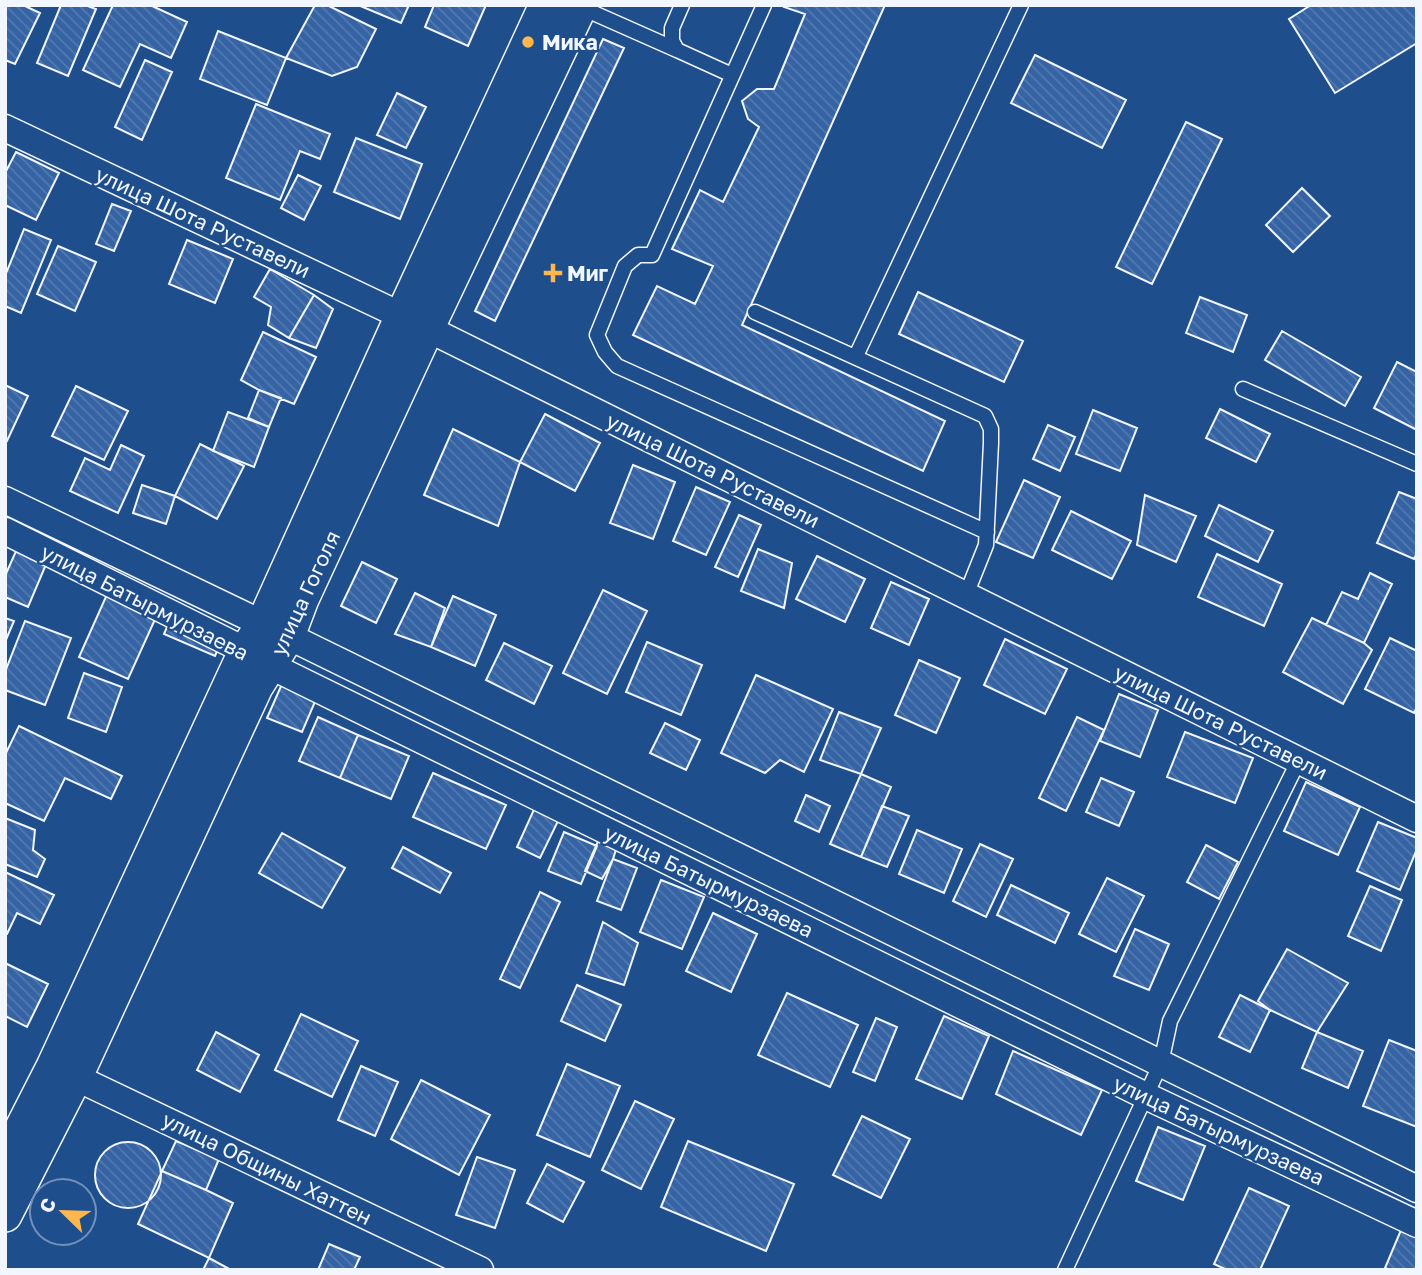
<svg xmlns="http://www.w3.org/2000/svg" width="1422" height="1275" viewBox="0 0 1422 1275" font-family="'Golos Text',sans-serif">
  <defs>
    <pattern id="building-back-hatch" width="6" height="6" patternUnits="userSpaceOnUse" patternTransform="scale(1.75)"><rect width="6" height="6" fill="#3563a3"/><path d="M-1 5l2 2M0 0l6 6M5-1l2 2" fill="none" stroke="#537ab1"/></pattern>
  </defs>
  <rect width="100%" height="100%" fill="#1f4e8c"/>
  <path fill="url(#building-back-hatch)" stroke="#f2f6ff" stroke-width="2" d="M5,5H23L40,13L15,64L5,60Z
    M61,5H85L96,9L68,76L37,63Z
    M113,5H150L187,22L171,58L140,44L120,87L83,70Z
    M315,5H327L376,29L357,67L332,76L286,58Z
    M358,5H409L401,23Z
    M434,5H486L468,46L425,27Z
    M785,5H885L742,325L945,421L923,471L633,335L657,286L695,304L713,266L672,249L700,190L723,202L759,127L748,119L742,101L757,89H774L805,14L784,7Z
    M1311,5H1417V43L1335,93L1289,19Z
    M218,31L286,58L267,105L200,79Z
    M603,39L624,48L495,321L475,311Z
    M1035,55L1126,100L1102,148L1011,103Z
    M145,60L172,72L142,140L115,127Z
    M397,93L426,107L406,148L377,135Z
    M256,104L330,134L320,159L300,151L280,200L226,178Z
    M1186,122L1222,139L1152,284L1116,267Z
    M356,138L422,164L400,219L334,192Z
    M16,152L59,173L36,220L5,205V173Z
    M298,175L321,186L304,220L281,208Z
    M1302,188L1330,216L1293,252L1266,225Z
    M112,204L131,211L114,251L96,244Z
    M24,229L51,240L21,313L5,306V276Z
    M187,240L233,259L215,303L169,284Z
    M58,246L96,262L75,311L37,294Z
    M270,269L314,295L289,338L268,325L271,307L254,297Z
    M918,292L1023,341L1004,382L899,334Z
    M314,295L333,309L316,348L289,338Z
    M1200,297L1247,315L1233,352L1186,333Z
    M1282,331L1361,377L1345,406L1265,360Z
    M263,332L316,357L294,404L259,390L241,380Z
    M1397,362L1417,372V430L1374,408Z
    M5,385L28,396L7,441L5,440Z
    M76,386L128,411L104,460L52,436Z
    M259,390L281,398L269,427L248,418Z
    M1220,409L1270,434L1256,462L1206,438Z
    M1093,410L1137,428L1120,471L1076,454Z
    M228,412L269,427L254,467L213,451Z
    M545,414L600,443L575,491L520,462Z
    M1048,425L1075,437L1060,471L1033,459Z
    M453,429L520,462L498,526L424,495Z
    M200,444L244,466L217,519L175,496Z
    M121,445L144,456L118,513L70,491L85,458L110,470Z
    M633,465L675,482L653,539L610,523Z
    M1024,480L1060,497L1033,558L996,542Z
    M142,485L175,496L166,524L133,513Z
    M696,487L730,502L706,555L673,541Z
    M1399,492L1417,499V553L1414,559L1377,543Z
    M1145,495L1196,516L1176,562L1137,545Z
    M1219,505L1273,531L1258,562L1205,536Z
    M1071,511L1131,541L1112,579L1052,550Z
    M739,515L761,525L738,577L715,567Z
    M20,542L50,555L28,607L5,597V576Z
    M758,549L792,563L784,608L741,591Z
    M1217,554L1282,584L1264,626L1198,597Z
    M817,556L865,579L845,622L796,599Z
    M362,562L397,579L376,623L341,606Z
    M1370,573L1392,584L1364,643L1326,625L1342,592L1358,599Z
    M113,581L162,604L128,679L79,657Z
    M891,582L929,599L909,645L871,628Z
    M603,590L647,611L607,694L563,673Z
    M415,593L445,608L431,647L395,634Z
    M453,596L496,615L475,666L431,647Z
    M175,608L226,630L215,656L164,634Z
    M5,618L14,621L5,642Z
    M1312,618L1364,643L1372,650L1343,704L1283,672Z
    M25,621L71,638L45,705L5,690V672Z
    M1390,638L1417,651V707L1414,713L1365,689Z
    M1005,639L1067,669L1045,714L984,685Z
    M647,642L702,665L681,715L626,692Z
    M504,643L552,666L534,704L486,680Z
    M919,660L960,678L936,733L895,715Z
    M289,668L323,683L302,732L267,718Z
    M84,673L122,687L106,732L68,718Z
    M756,675L833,709L804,772L780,760L765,773L721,753Z
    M1119,694L1158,710L1140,757L1100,741Z
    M839,712L881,728L861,774L820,760Z
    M318,717L358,735L340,778L299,761Z
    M1077,717L1104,730L1066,811L1039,798Z
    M665,723L700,740L686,770L650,753Z
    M19,726L122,776L111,799L65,778L44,821L5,803V755Z
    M1185,732L1253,758L1235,803L1167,777Z
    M358,735L409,756L391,799L340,778Z
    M433,773L506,805L486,849L413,817Z
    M861,774L891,787L861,857L830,844Z
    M1101,778L1134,792L1119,826L1086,812Z
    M1306,782L1360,807L1338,855L1284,831Z
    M806,795L830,806L819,832L795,821Z
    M536,805L560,817L540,858L517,847Z
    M882,806L909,816L887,867L861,857Z
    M5,818L35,830L33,850L45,859L37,877L5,864Z
    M1378,822L1417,838V849L1400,890L1357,871Z
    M603,830L620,837L613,859L602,879L585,871Z
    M917,830L962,849L944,893L899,874Z
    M564,832L597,846L581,884L548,871Z
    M282,833L345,868L322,908L259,873Z
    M980,844L1013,859L986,917L953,901Z
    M1206,845L1238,862L1219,899L1187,882Z
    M403,847L451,873L440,893L392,868Z
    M613,859L637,868L621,910L597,901Z
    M5,872L54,895L40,924L17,913L7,934H5Z
    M1107,878L1144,896L1116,952L1079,934Z
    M661,880L704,897L682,949L640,932Z
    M1011,885L1069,913L1055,943L997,915Z
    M1370,886L1402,900L1381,951L1348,936Z
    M540,892L560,902L520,988L500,979Z
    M713,913L757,934L731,992L686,971Z
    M603,922L638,943L624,985L586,973Z
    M1135,929L1169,944L1149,990L1114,976Z
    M1287,949L1348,983L1317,1032L1270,1010L1258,1001Z
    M5,963L48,984L27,1027L5,1016Z
    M577,985L621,1005L605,1041L561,1021Z
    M787,993L858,1025L830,1087L758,1055Z
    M1240,995L1270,1010L1250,1052L1219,1037Z
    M301,1014L358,1041L332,1097L275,1070Z
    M944,1016L989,1036L962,1099L916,1079Z
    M876,1018L897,1027L875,1081L853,1072Z
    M216,1032L259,1055L240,1092L197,1070Z
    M1317,1032L1363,1051L1348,1088L1302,1068Z
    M1389,1040L1417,1051V1127L1363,1106Z
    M1013,1051L1102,1090L1081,1135L996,1094Z
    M567,1064L620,1086L590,1157L537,1135Z
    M361,1066L398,1082L375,1136L338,1120Z
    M421,1080L490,1115L459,1175L391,1139Z
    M635,1101L674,1119L641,1189L602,1170Z
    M862,1116L910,1139L881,1198L833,1175Z
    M1158,1127L1205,1146L1183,1200L1136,1181Z
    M176,1141L219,1159L206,1190L162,1171Z
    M688,1141L794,1184L766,1251L661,1207Z
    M95 1175a33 33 0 1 1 66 0a33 33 0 1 1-66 0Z
    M477,1157L515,1170L495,1228L456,1215Z
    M547,1164L584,1182L563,1222L527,1203Z
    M162,1171L206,1190L233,1203L209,1258L138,1224Z
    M1249,1188L1289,1206L1260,1270H1227L1214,1264Z
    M1401,1230L1417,1237V1270H1390L1385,1268Z
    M329,1244L360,1257L354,1270H318Z
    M209,1258L231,1270H203Z"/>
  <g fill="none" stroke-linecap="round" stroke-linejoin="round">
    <g stroke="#f2f6ff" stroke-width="17">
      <path id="service" d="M682,5L672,28V41L677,50L732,75
        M764,5L652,255H638L625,266L597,335L605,352L617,366L987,532
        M580,7L677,50
        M755,312L985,416L991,429V443L986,545L966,595
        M856,356L1021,5
        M1243,389L1417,464
        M1065,1270L1161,1063L1170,1021L1299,760"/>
    </g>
    <g stroke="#f2f6ff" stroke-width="29">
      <path id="minor" d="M5,128L402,316L1417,819
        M5,500L288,636L1417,1189
        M5,531L232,644L271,666L1146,1096L1417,1224
        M58,1069L480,1270"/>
    </g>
    <g stroke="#f2f6ff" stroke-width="36">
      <path id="tertiary" d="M5,1161L53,1067L245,652L263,624L402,316L546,5
        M5,1215L76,1076L256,687L288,636L302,599L427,329L581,5"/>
    </g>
    <use href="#service" stroke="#1f4e8c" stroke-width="14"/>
    <use href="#minor" stroke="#1f4e8c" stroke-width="26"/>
    <use href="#tertiary" stroke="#1f4e8c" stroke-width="33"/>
  </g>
  <g fill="#ffb74d" stroke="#1f4e8c" stroke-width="2.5">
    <circle cx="528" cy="42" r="7"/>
    <path d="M549.5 262.5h7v7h7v7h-7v7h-7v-7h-7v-7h7z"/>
  </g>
  <g text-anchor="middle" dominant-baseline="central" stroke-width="5" stroke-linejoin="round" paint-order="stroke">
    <g font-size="21" font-weight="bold" fill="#f2f6ff" stroke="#1f4e8c" text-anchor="start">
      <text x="542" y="42">Мика</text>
      <text x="567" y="273">Миг</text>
    </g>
    <g font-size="21" fill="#f2f6ff" stroke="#1f4e8c">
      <text transform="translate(203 222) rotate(25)">улица Шота Руставели</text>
      <text transform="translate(713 470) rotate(26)">улица Шота Руставели</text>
      <text transform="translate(305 593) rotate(-65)">улица Гоголя</text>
      <text transform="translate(145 602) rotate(27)">улица Батырмурзаева</text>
      <text transform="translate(1221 722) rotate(26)">улица Шота Руставели</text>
      <text transform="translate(709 881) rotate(26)">улица Батырмурзаева</text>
      <text transform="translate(1219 1130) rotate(25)">улица Батырмурзаева</text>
      <text transform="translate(267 1168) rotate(26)">улица Общины Хаттен</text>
    </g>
  </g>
  <rect width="1422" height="1275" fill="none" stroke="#f2f6ff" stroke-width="14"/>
  <g transform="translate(63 1212) rotate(293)"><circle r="33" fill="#1f4e8c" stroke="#7391ba" stroke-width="2"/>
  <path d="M0-5L12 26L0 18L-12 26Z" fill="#ffb74d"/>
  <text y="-10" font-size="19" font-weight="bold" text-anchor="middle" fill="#f2f6ff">С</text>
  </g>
</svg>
